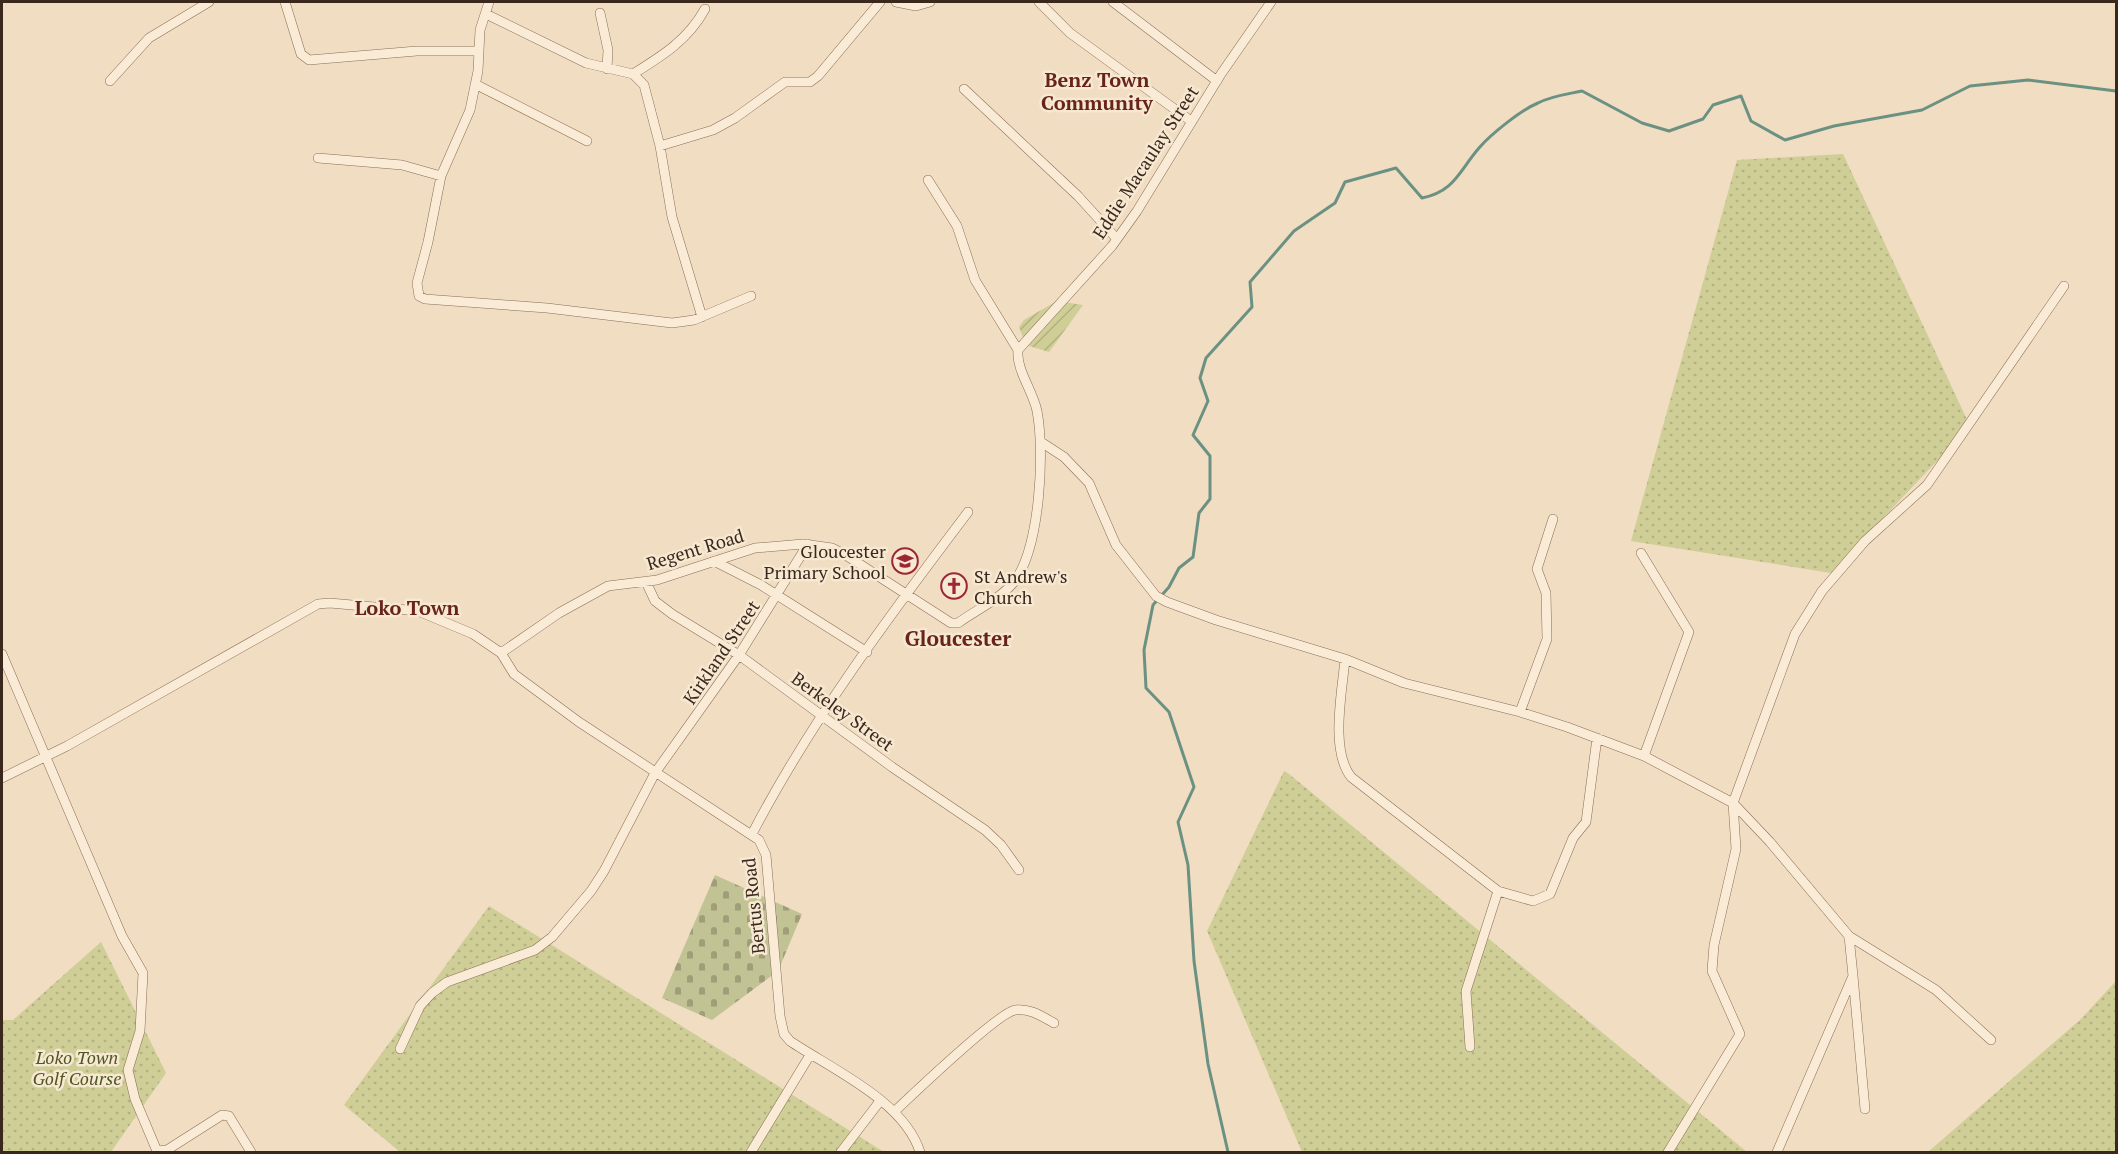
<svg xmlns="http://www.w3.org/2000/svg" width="2118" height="1154" viewBox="0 0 2118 1154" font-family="'PT Serif',serif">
  <defs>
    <pattern id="grass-dots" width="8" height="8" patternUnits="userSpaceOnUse" patternTransform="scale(1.5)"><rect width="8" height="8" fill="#cece96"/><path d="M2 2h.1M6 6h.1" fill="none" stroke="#b2b181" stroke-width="1.8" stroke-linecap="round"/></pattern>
    <pattern id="cemetery-stones" width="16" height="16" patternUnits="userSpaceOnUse" patternTransform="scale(1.5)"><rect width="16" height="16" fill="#c2c395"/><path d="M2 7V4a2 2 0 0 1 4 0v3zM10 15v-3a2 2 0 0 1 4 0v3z" fill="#9f9e79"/></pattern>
    <pattern id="garden-furrows" width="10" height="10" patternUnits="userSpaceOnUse" patternTransform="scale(1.5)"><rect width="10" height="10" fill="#cece96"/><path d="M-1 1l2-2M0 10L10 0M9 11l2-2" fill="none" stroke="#b2b181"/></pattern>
  </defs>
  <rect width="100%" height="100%" fill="#f0ddc2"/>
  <path fill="url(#grass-dots)" d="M1843,154L1970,426L1831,573L1631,541L1737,160Z
    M1284,771L1289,774L1747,1152H1302L1207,931Z
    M489,906L884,1152H400L344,1105Z
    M101,942L166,1073L111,1152H2V1020H13Z
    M2116,981V1152H1928L2081,1019Z"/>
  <path fill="url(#cemetery-stones)" d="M715,875L802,914L778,971L712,1020L662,998Z"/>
  <path fill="url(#garden-furrows)" d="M1057,301L1083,305L1049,352L1026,345L1019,327L1024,320Z"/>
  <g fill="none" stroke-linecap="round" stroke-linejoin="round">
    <path stroke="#6b9183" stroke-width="3" d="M1228,1152L1208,1064L1194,961L1188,865L1178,822L1194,787L1169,712L1146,688L1144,650L1153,605L1169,587L1179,568L1193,557L1199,513L1210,499V456L1193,435L1208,401L1200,378L1206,358L1252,307L1250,282L1294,231L1335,203L1345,182L1396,168L1422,198C1455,191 1459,171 1479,148C1491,134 1521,110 1538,103C1551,96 1568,94 1582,91L1642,123L1669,131L1703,119L1713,105L1741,96L1751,121L1785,140L1834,126L1922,110L1970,86L2028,80L2116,91"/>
    <g stroke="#8a6d58" stroke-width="10">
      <path id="minor" d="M285,2L301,54L309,60L417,51H477
        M489,2L480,30L478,71L470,110L441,176L428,242L417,283L419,296L425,299L547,308L672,323L694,320L751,296
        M896,2L916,6L930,2
        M1039,2L1070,33L1191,121
        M1113,2L1217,81
        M600,13L608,50L607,69
        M486,14L586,63L633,74L644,85L660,146L672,217L702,317
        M633,74C662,56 688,40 705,9
        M110,81L149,38L209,2
        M475,84L587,141
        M964,89L1078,196L1117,239
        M660,146L713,130L735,118L785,82H810L818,76L880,2
        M318,158L402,165L441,176
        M928,180L957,226L975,280L1018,350
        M1041,442L1064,457L1089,483L1116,545L1156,596L1167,602L1216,620L1345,659L1404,683L1520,712L1567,727L1644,756L1733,803L1770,842L1849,936L1853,976L1777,1152
        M1641,553L1689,632L1644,756
        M714,561L761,585L867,652
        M646,582L655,601L672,614L739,655L892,767L985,830L1001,845L1019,870
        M501,653L559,613L608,586L657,580L755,548L803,544L832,548L844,554L951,623H958C976,610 1000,599 1014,582C1040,548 1045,453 1037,411C1033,391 1016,370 1018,350L1112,246L1137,211L1221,74L1271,2
        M2,654L122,936L143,973L140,1031L128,1070L135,1099L157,1151L167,1150L222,1115L229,1116L251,1152
        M1345,659C1342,693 1330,750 1351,777L1498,891L1533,901L1550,894L1573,838L1586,822L1597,738
        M1520,712L1547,639L1546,593L1537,569L1553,519
        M2,778L67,746L318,604L330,603L418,611L473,634L501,653L514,674L579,722L759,840L766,855L780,1016L784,1034L790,1041C833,1070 904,1101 920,1152
        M752,834C812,719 890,615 968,512
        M1849,936L1936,990L1991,1040
        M1853,976L1865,1109
        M1470,1047L1466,991L1498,891
        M400,1049L420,1006L432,993L447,982L535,950L552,937L591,891L604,871L655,773L739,655L808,544
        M895,1111C913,1094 998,1013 1015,1010C1030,1008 1041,1016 1054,1023
        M751,1152L810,1055
        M841,1152L880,1101
        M1668,1152L1740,1034L1712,971L1714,945L1736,849L1733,803L1795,634L1822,591L1865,541L1927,485L2064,286"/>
    </g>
    <use href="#minor" stroke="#faebd6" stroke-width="9"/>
  </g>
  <defs>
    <g id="school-ring" transform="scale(1.35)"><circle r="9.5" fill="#f7e8d2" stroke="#9c2634" stroke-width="1.5"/><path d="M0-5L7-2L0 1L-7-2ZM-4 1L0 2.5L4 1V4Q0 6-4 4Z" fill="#9c2634"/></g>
    <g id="church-ring" transform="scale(1.35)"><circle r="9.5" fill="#f7e8d2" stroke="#9c2634" stroke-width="1.5"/><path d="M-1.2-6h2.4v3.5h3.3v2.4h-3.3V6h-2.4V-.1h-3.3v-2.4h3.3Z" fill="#9c2634"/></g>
  </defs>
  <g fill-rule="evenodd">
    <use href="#school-ring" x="905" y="561"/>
    <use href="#church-ring" x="954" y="586"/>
  </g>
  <g text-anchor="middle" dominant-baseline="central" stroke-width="5" stroke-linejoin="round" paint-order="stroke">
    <g font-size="18" fill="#3a281d" stroke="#f7e8d2">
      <text transform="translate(1145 162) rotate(-57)">Eddie Macaulay Street</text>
      <text transform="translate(695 549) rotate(-17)">Regent Road</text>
      <text transform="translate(721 652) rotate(-56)">Kirkland Street</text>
      <text transform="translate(843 711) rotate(36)">Berkeley Street</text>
      <text transform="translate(753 906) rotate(-96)">Bertus Road</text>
    </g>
    <g font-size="18" fill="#3a281d" stroke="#f7e8d2" text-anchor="end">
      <text x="886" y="551">Gloucester<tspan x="886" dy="21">Primary School</tspan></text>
      <text x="974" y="576" text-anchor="start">St Andrew's<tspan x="974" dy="21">Church</tspan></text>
    </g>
    <g font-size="18" font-style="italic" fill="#4f5723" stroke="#f7e8d2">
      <text x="77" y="1057">Loko Town<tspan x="77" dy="21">Golf Course</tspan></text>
    </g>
    <g font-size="20" font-weight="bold" fill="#68231b" stroke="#f7e8d2">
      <text x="1097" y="79">Benz Town<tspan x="1097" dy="23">Community</tspan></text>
      <text x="407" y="607">Loko Town</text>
    </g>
    <g font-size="21" font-weight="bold" fill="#68231b" stroke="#f7e8d2">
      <text x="958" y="638">Gloucester</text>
    </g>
  </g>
  <rect width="2118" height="1154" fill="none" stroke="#3a281d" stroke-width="6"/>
</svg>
